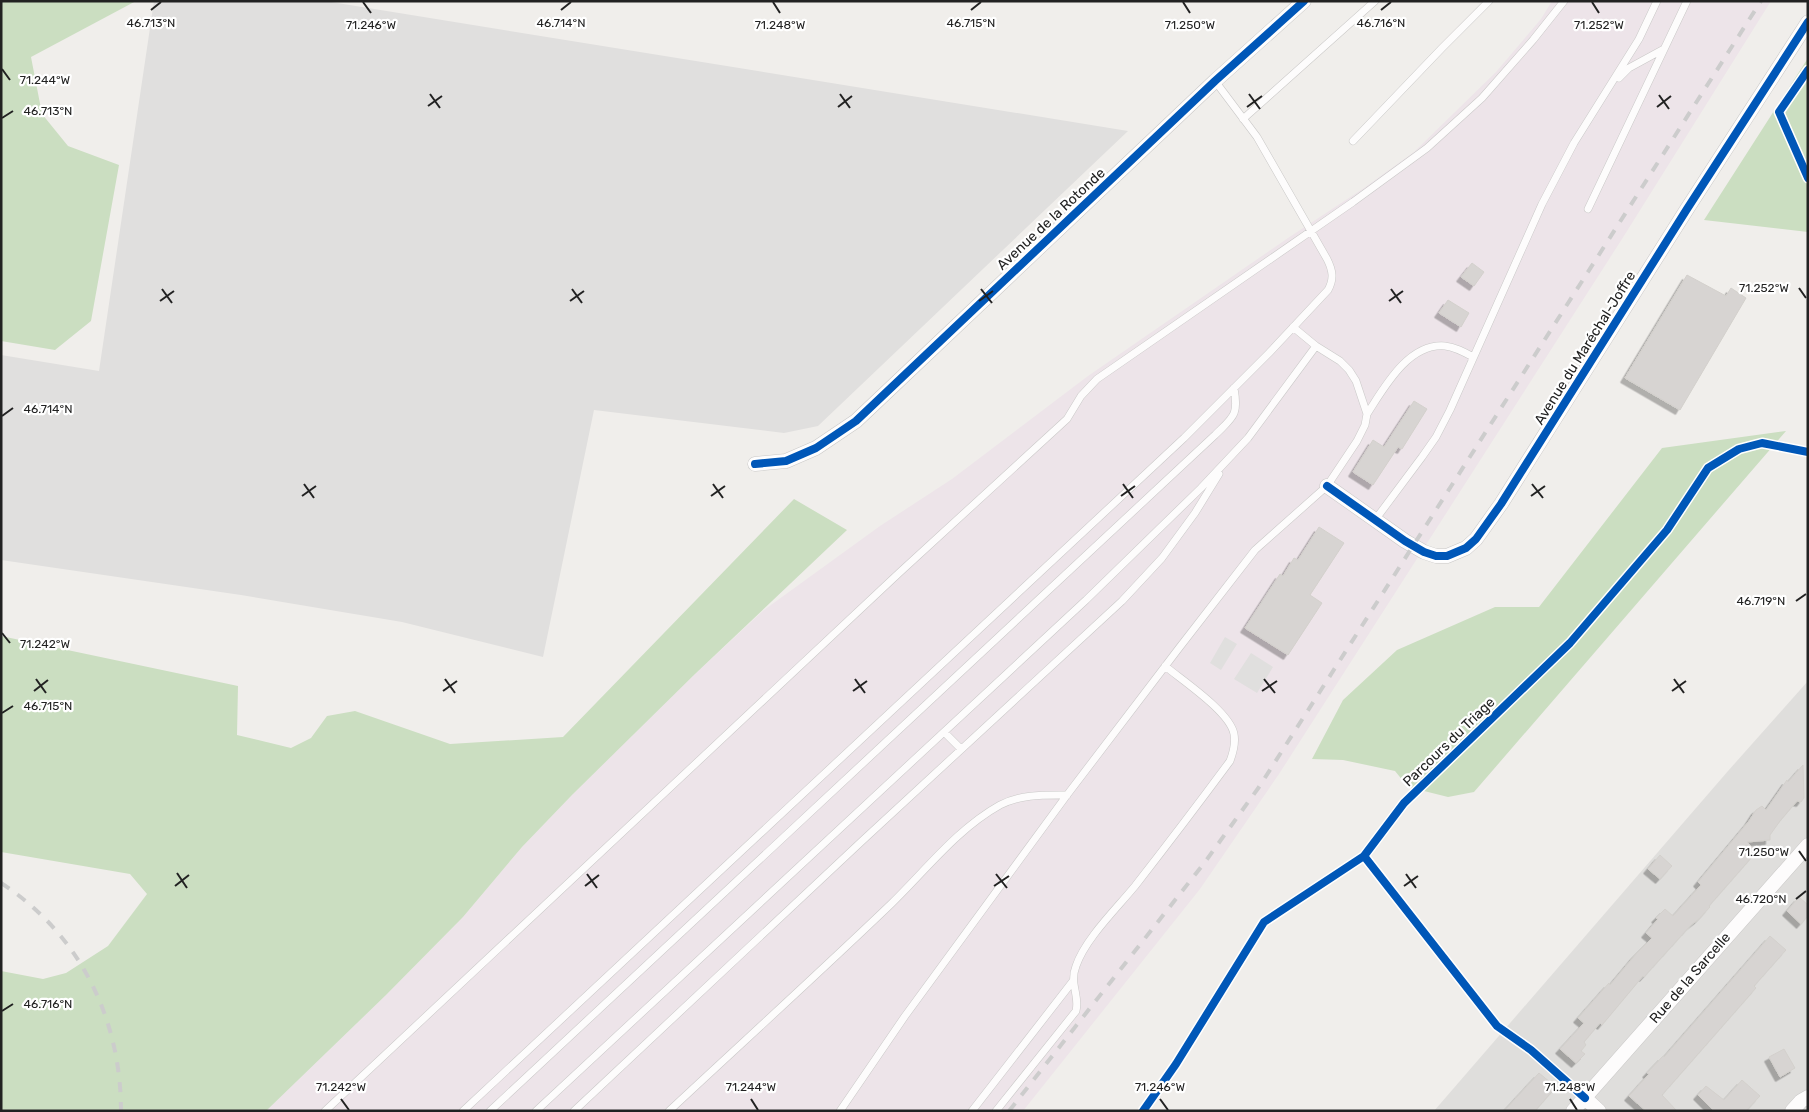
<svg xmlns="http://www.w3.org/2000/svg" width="1809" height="1112" viewBox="0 0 1809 1112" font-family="Rubik,sans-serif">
  <defs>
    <filter id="shadow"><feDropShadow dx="-4.5" dy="4.5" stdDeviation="0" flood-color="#0004"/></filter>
  </defs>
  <rect width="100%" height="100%" fill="#f0eeeb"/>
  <path fill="#dfdedc" d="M1808,681V1111H1434L1728,771Z"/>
  <path fill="#ede4e9" d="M1552,1H1771L1622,239L1279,774L1200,889L1023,1111H266L386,995L463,917L522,847L572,795L695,674L764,610L880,526L952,479L1088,376L1288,238L1364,188L1414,152L1496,72L1541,19Z"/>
  <path fill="#cbdec1" d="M1,1H136L31,57L42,114L68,146L119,165L91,321L55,350L1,341Z
    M1808,58V232L1704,220Z
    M1786,431L1474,792L1448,797L1408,787L1395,771L1343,760L1312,759L1343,700L1397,650L1495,607H1539L1662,448Z
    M794,499L847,530L695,674L572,795L522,847L463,917L386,995L266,1111H1V971L43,979L66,973L108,946L147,894L130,874L1,852V636L238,686L237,735L291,748L311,738L327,716L355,711L450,744L563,737Z"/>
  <path fill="#e0dfde" d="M154,1H325L1128,131L818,426L784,433L594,410L543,657L402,622L241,595L1,560V355L99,371Z
    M1225,637L1237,644L1221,670L1210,663Z
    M1251,653L1273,667L1257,693L1234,679Z"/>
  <path fill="#d7d4d2" stroke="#d3d0cc" filter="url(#shadow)" d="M1472,263L1484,272L1474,286L1461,277Z
    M1687,275L1726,296L1731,288L1746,298L1680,410L1625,378Z
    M1448,300L1469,313L1461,327L1439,313Z
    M1414,401L1427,409L1402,449L1398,447L1373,485L1353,472L1373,440L1384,447Z
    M1319,527L1344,543L1310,595L1322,603L1288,655L1245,628L1280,574L1283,576L1294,558L1298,560Z
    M1803,765L1804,798L1801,802L1797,801L1780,821L1770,835V840L1747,842L1756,851L1752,857L1709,906L1710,907L1699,919L1691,925L1652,968L1644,977L1643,976L1602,1025L1600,1023L1584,1042L1586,1045L1581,1051L1585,1054L1576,1063L1560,1049L1584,1023L1578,1018L1609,983L1610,985L1636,954L1652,938L1646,933L1658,919L1656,918L1665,909L1673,916L1701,885L1698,882L1749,821L1756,810L1762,806L1766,810L1787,780L1788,782Z
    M1660,855L1672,866L1660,879L1648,869Z
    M1799,897L1808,905V916L1801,924L1787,911Z
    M1770,936L1786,950L1754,986L1756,988L1662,1095L1677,1111H1646L1629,1096L1649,1074L1647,1073L1663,1056L1664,1057Z
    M1784,1049L1795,1068L1780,1077L1769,1057Z
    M1539,1073L1556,1087L1535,1111H1504Z
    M1742,1080L1760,1096L1746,1111H1714L1698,1095L1706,1086L1724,1100Z"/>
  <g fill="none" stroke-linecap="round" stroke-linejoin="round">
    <g stroke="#c9c8c7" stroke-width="8">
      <path id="service" d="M1619,78L1629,68L1662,50
        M1243,119L1375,1
        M1353,141L1442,48L1489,1
        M1588,209L1687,1
        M1367,414C1384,388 1408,343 1445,346C1455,347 1464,352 1473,357
        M1375,520L1422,457L1436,437L1450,410L1542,204L1574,143L1639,39L1657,1
        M944,732L961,749
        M325,1111L899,573L1067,419L1081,396L1097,379L1353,202L1427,148L1482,98L1533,40L1564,1
        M463,1111L1184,438L1269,353L1328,290C1334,279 1333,271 1327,259L1257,137L1215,81
        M490,1111L1215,435C1233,417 1239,416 1234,388
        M536,1111L1086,600L1201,488L1248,438L1316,346
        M574,1111L862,841L1122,601L1162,558L1195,513L1219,474
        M669,1111C743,1042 818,974 891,904C926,870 957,829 1000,805C1021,794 1044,795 1067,795
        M840,1111L905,1016L1067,795L1179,648L1255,550L1327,486L1357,441L1365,425L1367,414L1356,381L1349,370L1340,361L1316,346L1293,327
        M972,1111L1073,981
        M996,1111L1076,1011C1080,995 1069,984 1076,966C1085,939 1117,908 1135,886C1167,845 1199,803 1230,761C1233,753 1236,744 1234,734C1230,712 1183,681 1165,666"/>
    </g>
    <g stroke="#c9c8c7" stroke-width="15">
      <path id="minor" d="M755,464L786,461L816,448L856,421L1215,81L1304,1
        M1327,486L1405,541L1424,552L1436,556H1447L1466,548L1476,539L1501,504L1687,209L1808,22
        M1585,1098L1599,1111
        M1573,1111L1808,845
        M1792,1111L1801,1101L1808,1097"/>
    </g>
    <use href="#service" stroke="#fdfcfc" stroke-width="7"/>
    <use href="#minor" stroke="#fdfcfc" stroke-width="14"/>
    <path stroke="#ccc" stroke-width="4" stroke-dasharray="10 10" stroke-linecap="butt" d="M1,883C80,934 121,1019 121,1111
      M1009,1111L1205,862L1259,787L1761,1"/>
    <g stroke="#fff" stroke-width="11">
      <path id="cycleway" d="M1808,70L1779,112L1808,178
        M755,464L786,461L816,448L856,421L1215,81L1304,1
        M1327,486L1405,541L1424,552L1436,556H1447L1466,548L1476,539L1501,504L1687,209L1808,22
        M1364,856L1497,1026L1531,1050L1585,1098
        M1143,1111L1176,1064L1264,922L1364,856L1404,803L1570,643L1667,530L1708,468L1739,449L1762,443L1808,452"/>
    </g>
    <use href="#cycleway" stroke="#0057b8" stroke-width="8"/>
  </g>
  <path fill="none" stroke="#222" stroke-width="2" d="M363,2L371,13M773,2L780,13M1183,2L1190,13M1592,2L1599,13M151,10L161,2M561,10L571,2M971,10L981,2M1381,10L1391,2M2,69L10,80M430,94L440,108M840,94L850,108M1249,94L1260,109M1659,95L1669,109M428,106L442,96M838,107L852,96M1247,107L1262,96M1657,107L1671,96M2,118L13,111M1799,288L1806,298M162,289L172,303M572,289L582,303M981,289L992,303M1391,289L1401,303M160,301L174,291M570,301L584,291M979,301L993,291M1389,301L1403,291M2,416L13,408M304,484L314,498M713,484L723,498M1123,484L1133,498M1532,484L1543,498M302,496L316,486M711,496L725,486M1121,496L1135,486M1531,496L1545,486M1796,601L1806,594M2,633L10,643M36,679L46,693M445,679L455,693M855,679L865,693M1264,679L1275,693M1674,679L1684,693M34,691L48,680M443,691L457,681M853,691L867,681M1262,691L1277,681M1672,691L1686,681M2,713L13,706M1799,851L1806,861M177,873L187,888M587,874L597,888M996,874L1007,888M1406,874L1416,888M175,886L189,875M585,886L599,875M994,886L1009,876M1404,886L1418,876M1796,899L1806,891M2,1011L13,1004M341,1099L349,1110M751,1099L758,1110M1160,1099L1168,1110M1570,1099L1577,1110"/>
  <g text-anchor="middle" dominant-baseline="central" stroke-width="4.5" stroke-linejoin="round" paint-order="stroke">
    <g font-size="14" fill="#222" stroke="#fff">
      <text transform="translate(1051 219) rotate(-43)">Avenue de la Rotonde</text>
      <text transform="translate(1585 348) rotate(-58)">Avenue du Maréchal-Joffre</text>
      <text transform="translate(1449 742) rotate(-44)">Parcours du Triage</text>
      <text transform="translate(1690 978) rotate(-49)">Rue de la Sarcelle</text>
    </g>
  </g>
  <g font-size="12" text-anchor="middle" fill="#222" stroke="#fff" stroke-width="4.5" stroke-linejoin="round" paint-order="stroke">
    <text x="151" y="27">46.713°N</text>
    <text x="561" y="27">46.714°N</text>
    <text x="971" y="27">46.715°N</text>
    <text x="1381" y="27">46.716°N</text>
    <text x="371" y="29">71.246°W</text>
    <text x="780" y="29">71.248°W</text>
    <text x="1190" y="29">71.250°W</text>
    <text x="1599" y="29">71.252°W</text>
    <text x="45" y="84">71.244°W</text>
    <text x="48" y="115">46.713°N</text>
    <text x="1764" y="292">71.252°W</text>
    <text x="48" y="413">46.714°N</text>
    <text x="1761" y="605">46.719°N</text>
    <text x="45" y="648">71.242°W</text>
    <text x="48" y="710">46.715°N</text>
    <text x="1764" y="856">71.250°W</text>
    <text x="1761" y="903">46.720°N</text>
    <text x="48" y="1008">46.716°N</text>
    <text x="341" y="1091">71.242°W</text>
    <text x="751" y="1091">71.244°W</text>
    <text x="1160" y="1091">71.246°W</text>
    <text x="1570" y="1091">71.248°W</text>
  </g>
  <rect width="1809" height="1112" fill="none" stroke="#222222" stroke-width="5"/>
</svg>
